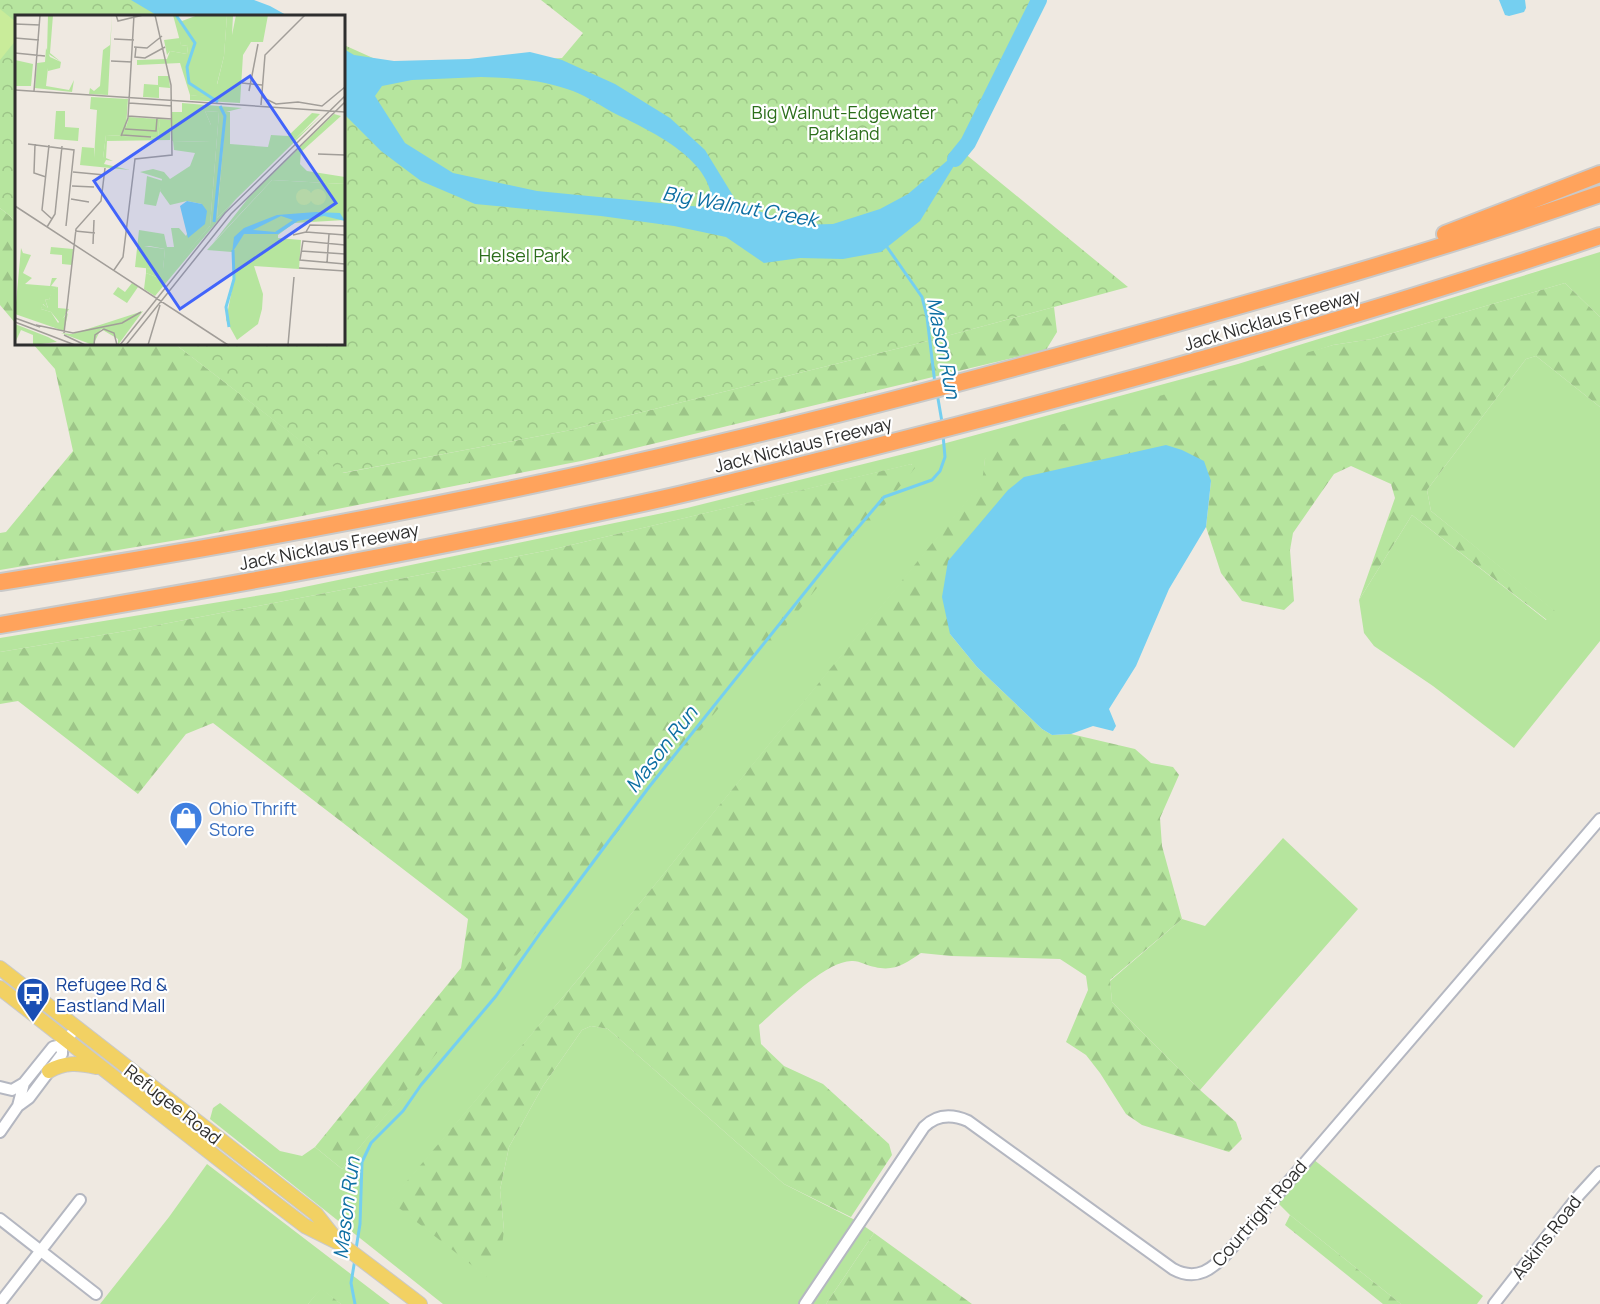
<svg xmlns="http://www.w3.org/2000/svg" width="1600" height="1304" viewBox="0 0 1600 1304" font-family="Manrope,sans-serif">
  <defs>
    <pattern id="forest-firs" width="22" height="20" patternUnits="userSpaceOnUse" patternTransform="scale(1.5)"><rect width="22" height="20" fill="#b6e59e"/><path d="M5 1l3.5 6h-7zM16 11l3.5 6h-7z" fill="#9dc588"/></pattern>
    <pattern id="park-crowns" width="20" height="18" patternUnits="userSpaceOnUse" patternTransform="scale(1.5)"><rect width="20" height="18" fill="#b6e59e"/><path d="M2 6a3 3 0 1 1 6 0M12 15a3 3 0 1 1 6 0" fill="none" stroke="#9dc588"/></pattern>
  </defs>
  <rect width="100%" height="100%" fill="#efe9e1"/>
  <path fill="#b6e59e" d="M1600,252V317L1565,283L1372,339L1333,345L985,459L983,482L579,978L391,1201L488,1277L504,1230L500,1190L509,1147L543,1086L582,1030L591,1026L608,1029L784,1184L855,1220L799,1304H443L210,1119L213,1108L220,1103L280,1151L302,1156L315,1147L342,1169L912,464L550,550L132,630L0,652V638L280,592L687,508L924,449L1238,364Z
    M1536,356L1600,407V641L1514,748L1433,686L1374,646L1364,633L1359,600L1412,515L1546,620L1554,611L1431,511L1427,490L1526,359Z
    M1283,838L1358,909L1200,1090L1112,1002L1110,981L1182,919L1205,926Z
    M1313,1159L1483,1296L1477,1304H1401L1290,1215L1276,1201Z
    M207,1164L390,1304H341L321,1289L308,1304H100L169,1217Z
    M864,1226L874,1233L826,1304H812Z"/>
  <path fill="url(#forest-firs)" d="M0,208L16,221V324L0,305Z
    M1565,283L1600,317V407L1536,356L1526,359L1427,490L1431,511L1555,611L1547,620L1412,515L1359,600L1395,498L1391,484L1351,466L1334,474L1293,533L1290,550L1294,601L1284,610L1242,601L1221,573L1206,527L1211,481L950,634L977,667L1042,729L1052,735L1071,734L1135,749L1151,763L1173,767L1179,775L1160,818L1162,846L1182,919L1110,980L1112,1002L1200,1090L1236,1122L1242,1139L1229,1152L1142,1125L1126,1114L1100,1073L1086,1055L1066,1042L1088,990L1086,976L1060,959L951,956L921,953C906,963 894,972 875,967C868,966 860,961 853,961C827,959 779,1008 759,1025L761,1044L784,1066L823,1084L889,1144L892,1155L851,1217L784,1184L608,1029L591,1026L582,1030L543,1086L509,1147L500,1190L504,1230L500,1261L488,1278L390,1201L579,978L982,482L985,459L999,443L1333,345L1372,339Z
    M1054,307L1057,332L1046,350L581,461L195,537L0,570V533L6,532L73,451L55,369L33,344H175L343,473L566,431L928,341Z
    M911,464L915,468L342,1169L315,1147L461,968L468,919L213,723L186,734L138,794L18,701L0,704V652L132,630L550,550Z
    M1290,1215L1401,1304H1383L1285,1225Z
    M874,1233L972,1304H826Z
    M321,1288L341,1304H308Z"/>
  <path fill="url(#park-crowns)" d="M0,0H249L279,16H16V221L0,208Z
    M541,0H1039L963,152L1128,287L928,341L566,431L342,473L175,344H344V45L393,67L562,58L583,33Z"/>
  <path fill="#c9ec9a" d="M0,9L16,22V40L0,60Z"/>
  <path fill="#75cff0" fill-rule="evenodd" d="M131,0H254L270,6L288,16H158Z
    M1499,0H1525L1526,8L1524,12L1509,16L1505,15Z
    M344,49L354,55L394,61L469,59L530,52L562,60L615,84L670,118L705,150L735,199L759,211L794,225L833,224L880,209L908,194L968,143L920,221L881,252L843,259L800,258L764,263L726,237L674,226L601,216L475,204L421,181L381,151L344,114ZM481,77C510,78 539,79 567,89C583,94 598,104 612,112C648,130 716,159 712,208L537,191L453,173L405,143L375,96L382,86L412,80Z
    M1166,445L1182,450L1204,461L1211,481L1206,527L1169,589L1136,666L1109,709L1116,726L1113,731L1093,726L1071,734L1052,735L1042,729L977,667L950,634L942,597L948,561L1008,490L1024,477Z"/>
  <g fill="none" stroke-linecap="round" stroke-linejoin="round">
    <path stroke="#75cff0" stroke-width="3" d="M885,244L922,297L927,317L935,384
      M937,393L942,422
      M356,1249L360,1224L362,1162L371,1143L403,1111L421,1085L496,996L541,932L649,787L838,551L884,497L932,480L940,471L945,457L943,435
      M355,1259L351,1283L355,1304"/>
    <path stroke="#75cff0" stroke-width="16" d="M955,159L968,143L1039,0"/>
    <g stroke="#b4b7c1" stroke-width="14">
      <path id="minor" d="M0,1087L12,1090L24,1083
        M18,1106L24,1083L53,1047L62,1045
        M0,1132L18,1106L29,1098L62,1054V1045L76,1028
        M0,1219L96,1294
        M0,1303L80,1200
        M805,1304L924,1127C937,1114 952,1114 968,1121L1173,1269C1197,1282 1213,1269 1229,1251L1600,819
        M1494,1304L1579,1195L1600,1172"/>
    </g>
    <g stroke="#c9c9c9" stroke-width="16">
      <path id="major" d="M0,968L316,1214L335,1238
        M0,988L267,1197L305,1226L341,1244L420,1304
        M49,1071C65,1062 78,1063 96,1067"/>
    </g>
    <g stroke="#c9c9c9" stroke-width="20">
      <path id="highway" d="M1445,234L1600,174
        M0,582C221,547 441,507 659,457C812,422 965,382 1116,340C1279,295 1441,250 1600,194
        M0,625C185,593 370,561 554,522C600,512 646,503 691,492C997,418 1302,337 1600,236"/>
    </g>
    <use href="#minor" stroke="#fff" stroke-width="10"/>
    <use href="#major" stroke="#f2d163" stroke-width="14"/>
    <use href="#highway" stroke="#ffa35c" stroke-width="16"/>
  </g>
  <defs>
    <g id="shop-pin" transform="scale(1.725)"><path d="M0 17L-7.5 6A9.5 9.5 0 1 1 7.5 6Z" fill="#3f7fe0" stroke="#fff"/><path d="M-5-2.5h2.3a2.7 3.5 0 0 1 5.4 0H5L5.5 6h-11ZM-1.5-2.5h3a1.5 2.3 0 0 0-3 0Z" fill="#fff"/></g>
    <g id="bus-pin" transform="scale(1.725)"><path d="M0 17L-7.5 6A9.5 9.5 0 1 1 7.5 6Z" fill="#1a4fb4" stroke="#fff"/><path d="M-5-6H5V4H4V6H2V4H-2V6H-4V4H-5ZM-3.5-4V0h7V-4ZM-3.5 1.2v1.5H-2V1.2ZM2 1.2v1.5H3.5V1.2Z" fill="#fff"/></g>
  </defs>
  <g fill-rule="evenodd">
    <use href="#shop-pin" x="186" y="818"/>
    <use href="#bus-pin" x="33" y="994"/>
  </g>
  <g text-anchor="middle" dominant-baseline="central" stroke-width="4.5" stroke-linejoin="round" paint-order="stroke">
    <g font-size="18" fill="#2c6e1b" stroke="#fff">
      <text x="844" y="112">Big Walnut-Edgewater<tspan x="844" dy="21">Parkland</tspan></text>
      <text x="524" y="255">Helsel Park</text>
    </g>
    <g font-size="18" fill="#2e2e2e" stroke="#fff">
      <text transform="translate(1272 319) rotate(-16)">Jack Nicklaus Freeway</text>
      <text transform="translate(803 444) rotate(-14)">Jack Nicklaus Freeway</text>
      <text transform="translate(329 546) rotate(-11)">Jack Nicklaus Freeway</text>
      <text transform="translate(173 1104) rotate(38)">Refugee Road</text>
      <text transform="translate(1259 1213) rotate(-49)">Courtright Road</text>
      <text transform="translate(1546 1237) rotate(-52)">Askins Road</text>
    </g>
    <g font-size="18" fill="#366cbe" stroke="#fff" text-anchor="start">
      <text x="209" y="808">Ohio Thrift<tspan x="209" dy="21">Store</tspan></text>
    </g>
    <g font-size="18" fill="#164399" stroke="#fff" text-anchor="start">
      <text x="56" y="984">Refugee Rd &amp;<tspan x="56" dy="21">Eastland Mall</tspan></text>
    </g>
    <g font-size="20" font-style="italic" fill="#0d6fa3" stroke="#fff">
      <text transform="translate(740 206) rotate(10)">Big Walnut Creek</text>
      <text transform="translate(944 348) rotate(79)">Mason Run</text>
      <text transform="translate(661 749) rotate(-52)">Mason Run</text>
      <text transform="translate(346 1208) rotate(-83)">Mason Run</text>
    </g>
  </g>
  <g transform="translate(15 15)">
    <rect width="330" height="330" fill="#efe9e1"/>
    <path d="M97,0L93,80L74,79L75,73L79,76L85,71L88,35L95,30ZM212,0H218L217,20L221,0H253L248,27H236L228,40L225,88L175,85V80L205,83L202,70L209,41ZM165,23L166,30L173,31L172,39L155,36L152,40L149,25ZM31,33L35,42L46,47L45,53L33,56V53L31,71L54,75L59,65L57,77L20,73L22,48L30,47ZM143,61H154L155,73L144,72V83L128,82L129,69L143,70ZM76,82L113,84L111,112L114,102L156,105V125L155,105H145L143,123L91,120L88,143H79L82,95L75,94ZM167,88L227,93L211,97L202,203L267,136L308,99L221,184L140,281L129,274L131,258L144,263L168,242L195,211L204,97L190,96L196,110V127L157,126V97H167ZM41,96H50V112L64,113L63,126L39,124ZM132,161L148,166L141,191L129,189ZM124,215L149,219L150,231H129L150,234L148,255L120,252ZM36,232L58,234L57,250L47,249V240L35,239ZM117,268L123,272L112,288L98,279L103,272L110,277ZM43,272V293L54,294L45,308L36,297L26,294L27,289L33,293L30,284L34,285L37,274ZM128,296L103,330V324L86,314L78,330L46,318L57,319ZM0,309L33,322L42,327L18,330V320L6,315L0,328Z" fill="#b6e59e"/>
    <path d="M33,0H38L35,38L46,47L32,38ZM158,0L167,6L183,0H212L209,41L202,69L206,70L205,84L175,80L165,48L122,50V45L152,44L155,36L172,39L173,31L166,30ZM0,45L18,49L16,71H0ZM190,96L204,97L195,211L150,264L144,263L131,258V253L148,254L150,234L129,230L149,231V219L152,232H159L156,213H164L171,221L187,189L172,186L155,190L145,176L147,164L125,157L138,154L149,157L155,164L175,151L180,138L159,135L158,126L196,127V110ZM211,97H215V129L253,132L256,120L273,121L297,98L305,99L202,203ZM319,99L326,101L286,137L285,149L292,156L330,162V169L257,165L198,228L234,182ZM145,104L155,105V125L92,126L91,143L98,146L91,145L89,149L115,155L65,150L67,132L79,133V143H88L91,120L143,123ZM6,233L8,238L16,240L8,258L17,263L10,269L35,271L37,263H42L36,271L43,272L38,274L34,285L30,284L33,294L28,289L26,294L36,297L43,308L53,298L49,316L0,299Z" fill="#b6e59e"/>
    <path d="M257,165L330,169V205L279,208L263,220V223L286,225L284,254L239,251L248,279L247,294L243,309L222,325L211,305L219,264L217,237L192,235Z" fill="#b6e59e"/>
    <path d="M281 182a8 8 0 1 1 16 0a8 8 0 1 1-16 0ZM295 182a8 8 0 1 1 16 0a8 8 0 1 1-16 0Z" fill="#c9ec9a"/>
    <path d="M172,186L187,189L192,196L190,209L173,223L165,191ZM301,197L325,198L330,206L309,201L283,206L263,219H229L217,238L219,222L229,213L262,200ZM266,201L278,205L260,217L238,215Z" fill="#75cff0" fill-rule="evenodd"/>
    <path fill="none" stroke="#75cff0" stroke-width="3" d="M161,0L180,28L172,52L174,68L203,87M199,207L210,101L205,91M214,312L211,292L219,264L218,235"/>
    <path fill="none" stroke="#a29e99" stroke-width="1.5" d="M101,0L103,6L128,0M0,9L25,10M0,23L24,25M99,24L119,25M119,32L132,33L147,21M121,32L120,42L130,43L150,32M0,38L30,41M96,46L117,47M227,68L247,70M0,75L330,97M19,76L25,0M234,76L243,29M247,82L261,89L283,87L307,91L330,72M114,88L157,91M246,90L250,40L290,0M113,101L157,104M110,114L141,116L142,103M107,120L136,122M106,121L113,103L119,0M13,129L59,135L51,211M20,129L19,158L31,162M34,130L27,195L37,204M303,139L330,140M58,157L90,160M57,171L79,172M56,184L74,187M0,191L213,330M32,212L40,199L47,131M60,216L80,218M291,217L295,210L330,211M278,220L291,217L330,220M78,229L79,205M330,230L288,226L285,245L330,249M286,236L330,239M312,248L314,219M284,253L330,256M99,255L108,242L120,144L157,140L156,70L140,0M0,303L25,312M0,307L60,330M21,310L58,318L107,308L126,297M49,318L61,214L86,186L90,153M49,320L70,330M79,330L80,320L89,314L99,318L102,330M105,330L210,198L330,81M111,330L216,199L330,87M133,330L145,290M273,330L279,262"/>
    <path fill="#4264fb" fill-opacity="0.15" stroke="#4264fb" stroke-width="3" d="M235,61L321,188L165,294L79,166Z"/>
    <rect width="330" height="330" fill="none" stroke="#2e2e2e" stroke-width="3"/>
  </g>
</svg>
